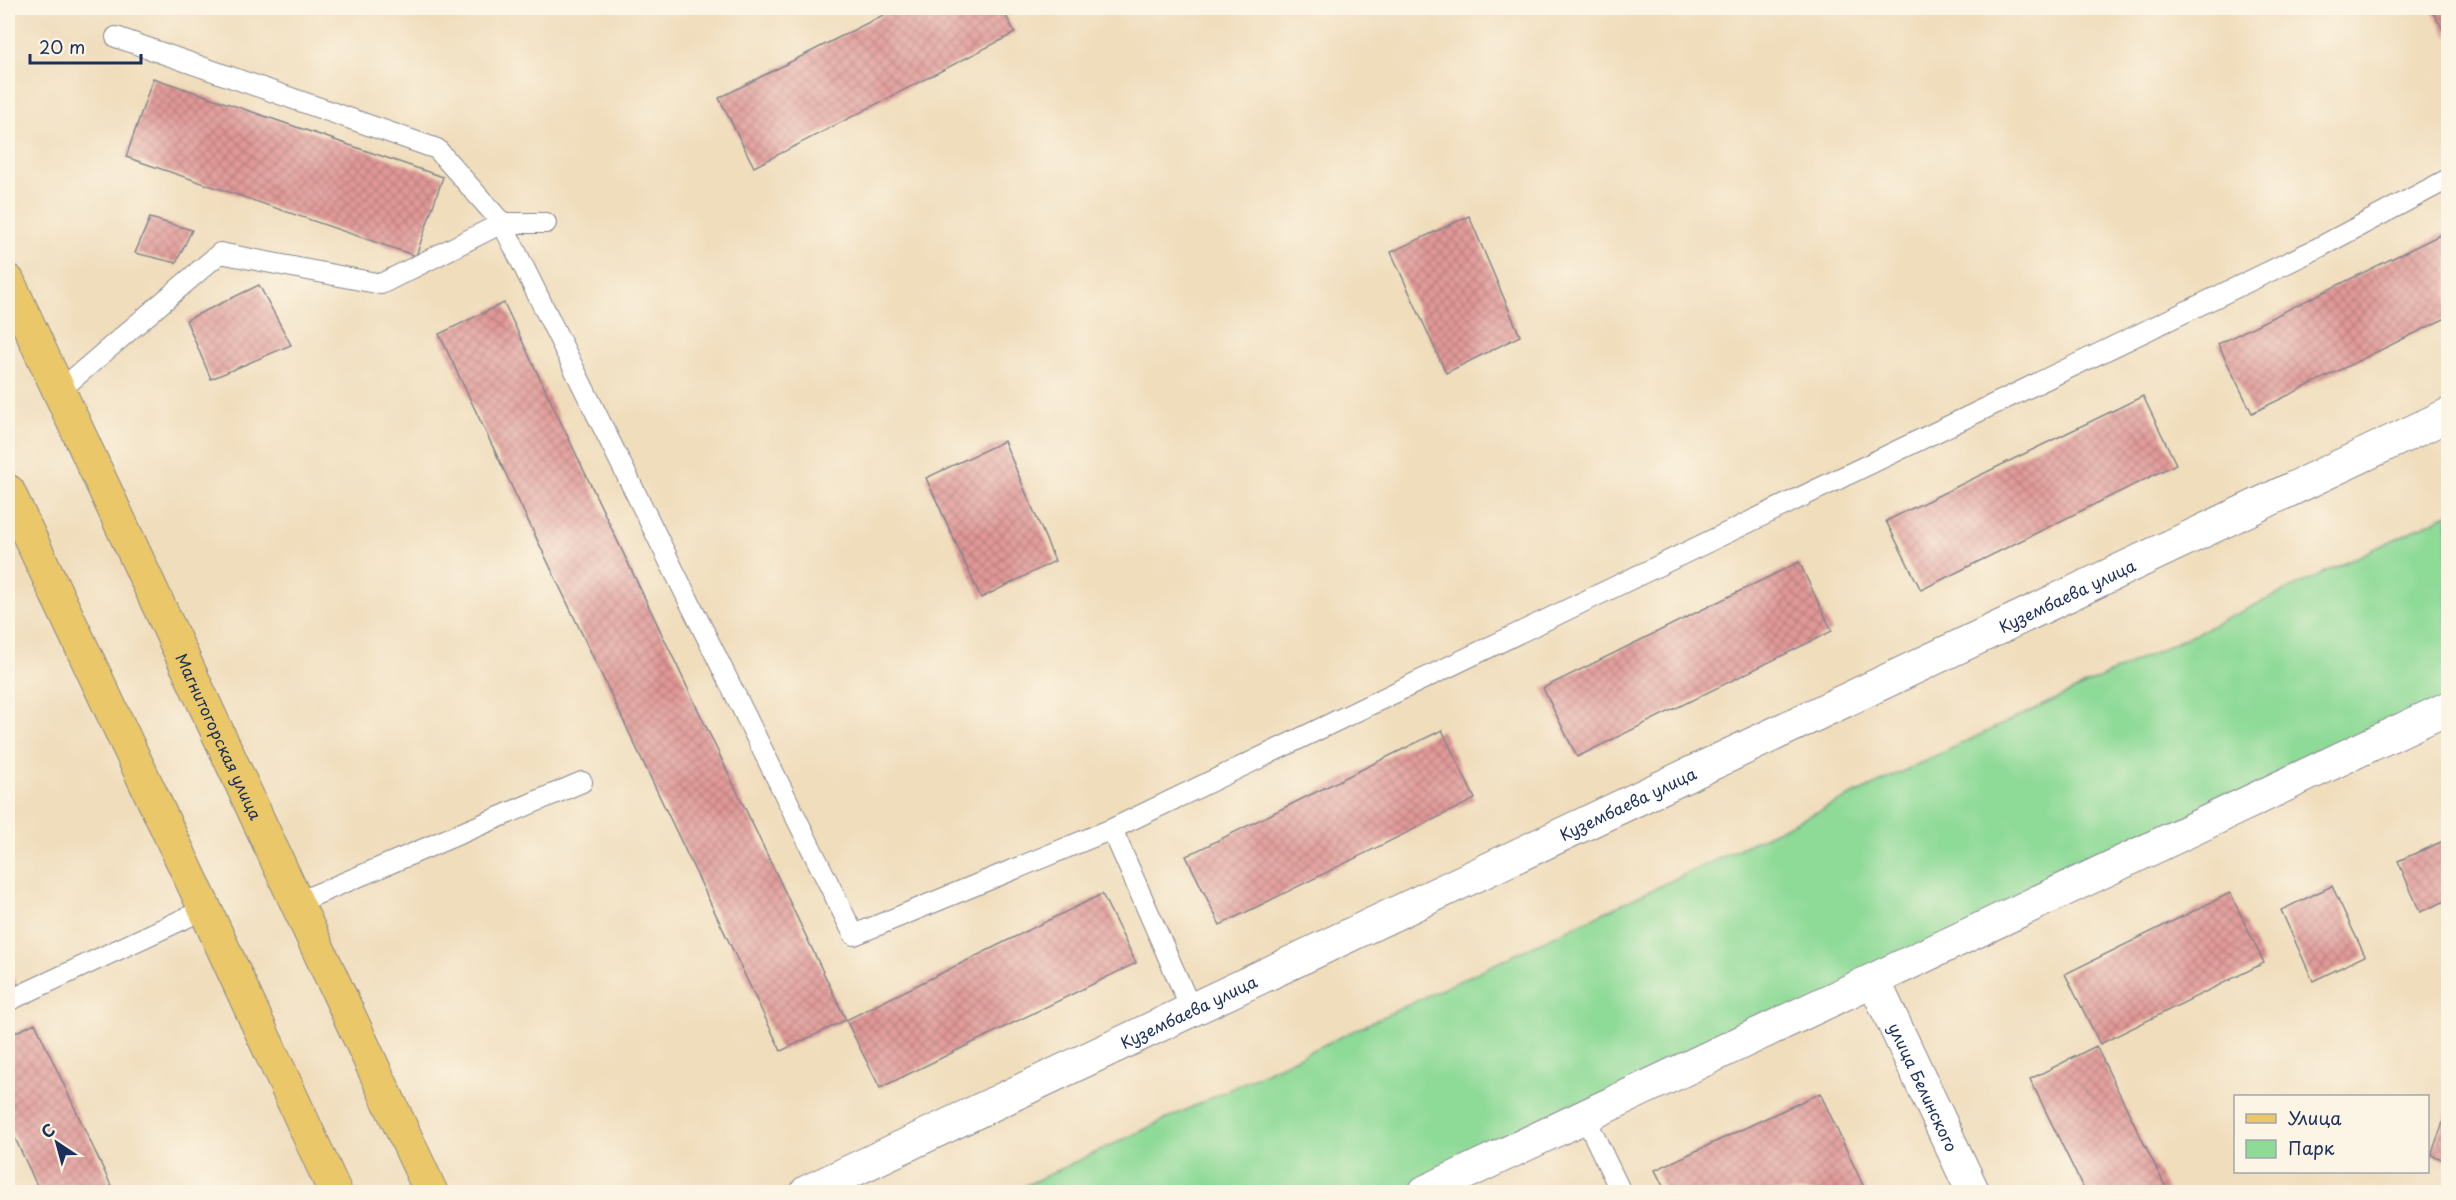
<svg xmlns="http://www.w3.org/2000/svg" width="2456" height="1200" viewBox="0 0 2456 1200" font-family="'Playpen Sans',sans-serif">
  <defs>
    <pattern id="building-cross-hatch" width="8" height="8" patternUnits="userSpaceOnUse" patternTransform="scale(1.5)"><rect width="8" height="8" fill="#e19997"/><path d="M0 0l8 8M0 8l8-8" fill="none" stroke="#b67d7e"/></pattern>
  </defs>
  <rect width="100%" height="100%" fill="#fcf5e5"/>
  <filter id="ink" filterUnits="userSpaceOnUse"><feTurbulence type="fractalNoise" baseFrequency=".0167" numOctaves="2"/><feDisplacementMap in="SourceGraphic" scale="12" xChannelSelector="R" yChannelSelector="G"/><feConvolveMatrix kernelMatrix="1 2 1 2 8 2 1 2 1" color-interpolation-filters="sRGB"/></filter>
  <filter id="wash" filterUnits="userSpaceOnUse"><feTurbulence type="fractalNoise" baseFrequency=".008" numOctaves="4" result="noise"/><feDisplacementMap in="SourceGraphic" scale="24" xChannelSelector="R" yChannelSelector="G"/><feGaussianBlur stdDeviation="1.35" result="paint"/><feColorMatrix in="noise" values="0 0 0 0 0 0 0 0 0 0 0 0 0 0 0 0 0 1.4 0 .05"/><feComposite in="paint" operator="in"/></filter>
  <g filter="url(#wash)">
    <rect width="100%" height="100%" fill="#f0ddbc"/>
    <path fill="#8eda97" stroke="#54847a" stroke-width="1.5" d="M2448,514V703L1422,1192H1012Z"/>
    <g id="blocks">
      <path fill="url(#building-cross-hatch)" d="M897,8H1002L1015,33L754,167L719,98Z
        M2442,8H2448V37L2433,13Z
        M153,78L443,177L416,256L126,157Z
        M1469,216L1520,336L1446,373L1391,252Z
        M150,218L192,230L176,263L135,253Z
        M2448,231V317L2252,413L2218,344Z
        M259,285L291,345L211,379L186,320Z
        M504,303L846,1020L781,1051L439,334Z
        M2143,396L2176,464L1921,590L1886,521Z
        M1004,441L1055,561L981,598L926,478Z
        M1799,562L1832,631L1577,757L1543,688Z
        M1442,730L1475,799L1220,925L1186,856Z
        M2448,839V900L2420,912L2398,861Z
        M2332,886L2365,956L2313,981L2281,910Z
        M2230,893L2264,963L2100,1044L2065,974Z
        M1102,894L1136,963L880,1088L846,1020Z
        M8,965L18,988L8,993Z
        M35,1023L114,1192H40L8,1123V1036Z
        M2096,1046L2168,1192H2085L2030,1079Z
        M1820,1093L1866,1192H1666L1655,1170Z
        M2448,1109V1161L2431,1155Z"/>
    </g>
  </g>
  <g filter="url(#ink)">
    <use href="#blocks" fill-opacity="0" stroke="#86868d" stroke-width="1.5"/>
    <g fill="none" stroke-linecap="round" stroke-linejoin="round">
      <g stroke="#86868d" stroke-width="22">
        <path id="service" d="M116,37L437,149L502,223H546
          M59,391L220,253L381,284L502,223L854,935L1112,829L1191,1009
          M1112,829L2316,249L2448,179
          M296,903L582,782
          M8,1001L205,909
          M1585,1117L1621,1192"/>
      </g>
      <g stroke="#86868d" stroke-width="35">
        <g id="minor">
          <path id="s1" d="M1874,981L1973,1192"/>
        </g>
      </g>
      <g stroke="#86868d" stroke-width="35">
        <g id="tertiary">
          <path id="s2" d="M807,1192L2448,415"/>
          <path d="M1425,1192L2448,708"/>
        </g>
      </g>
      <g stroke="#86868d" stroke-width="35">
        <g id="primary">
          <path id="s3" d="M8,281L431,1192"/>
          <path d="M8,491L205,909L335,1192"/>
        </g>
      </g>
      <use href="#service" stroke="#fff" stroke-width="20"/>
      <use href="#minor" stroke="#fff" stroke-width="33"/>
      <use href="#tertiary" stroke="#fff" stroke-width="33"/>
      <use href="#primary" stroke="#eac769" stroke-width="33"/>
    </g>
  </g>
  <g text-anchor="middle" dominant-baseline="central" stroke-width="6" stroke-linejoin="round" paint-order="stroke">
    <g font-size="16" fill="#1b2f5e" stroke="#fcf5e5">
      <text stroke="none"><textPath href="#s2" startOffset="1394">Кузембаева улица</textPath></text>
      <text stroke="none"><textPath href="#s3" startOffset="502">Магнитогорская улица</textPath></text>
      <text stroke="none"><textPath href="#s2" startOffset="908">Кузембаева улица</textPath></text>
      <text stroke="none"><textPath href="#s2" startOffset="422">Кузембаева улица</textPath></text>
      <text stroke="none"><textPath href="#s1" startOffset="117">улица Белинского</textPath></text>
    </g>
  </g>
  <rect width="2456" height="1200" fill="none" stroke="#fcf5e5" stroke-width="30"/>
  <rect x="2234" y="1095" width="195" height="78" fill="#fcf5e5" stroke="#a2a6af" stroke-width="1.5"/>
  <rect x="2246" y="1114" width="30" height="9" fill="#eac769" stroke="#a2a6af" stroke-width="1.5"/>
  <text x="2288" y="1125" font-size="18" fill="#1b2f5e">Улица</text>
  <rect x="2246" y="1140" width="30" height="18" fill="#8eda97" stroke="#a2a6af" stroke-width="1.5"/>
  <text x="2288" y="1155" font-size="18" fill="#1b2f5e">Парк</text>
  <g transform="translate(57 1143) rotate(324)" stroke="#fcf5e5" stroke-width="4.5" paint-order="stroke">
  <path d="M0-4.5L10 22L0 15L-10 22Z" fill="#1b2f5e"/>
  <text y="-9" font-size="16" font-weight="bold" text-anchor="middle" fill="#1b2f5e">С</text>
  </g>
  <path d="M30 54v9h111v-9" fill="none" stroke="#1b2f5e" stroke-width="3"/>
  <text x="39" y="54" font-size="18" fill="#1b2f5e" stroke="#fcf5e5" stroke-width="4.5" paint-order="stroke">20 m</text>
</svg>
